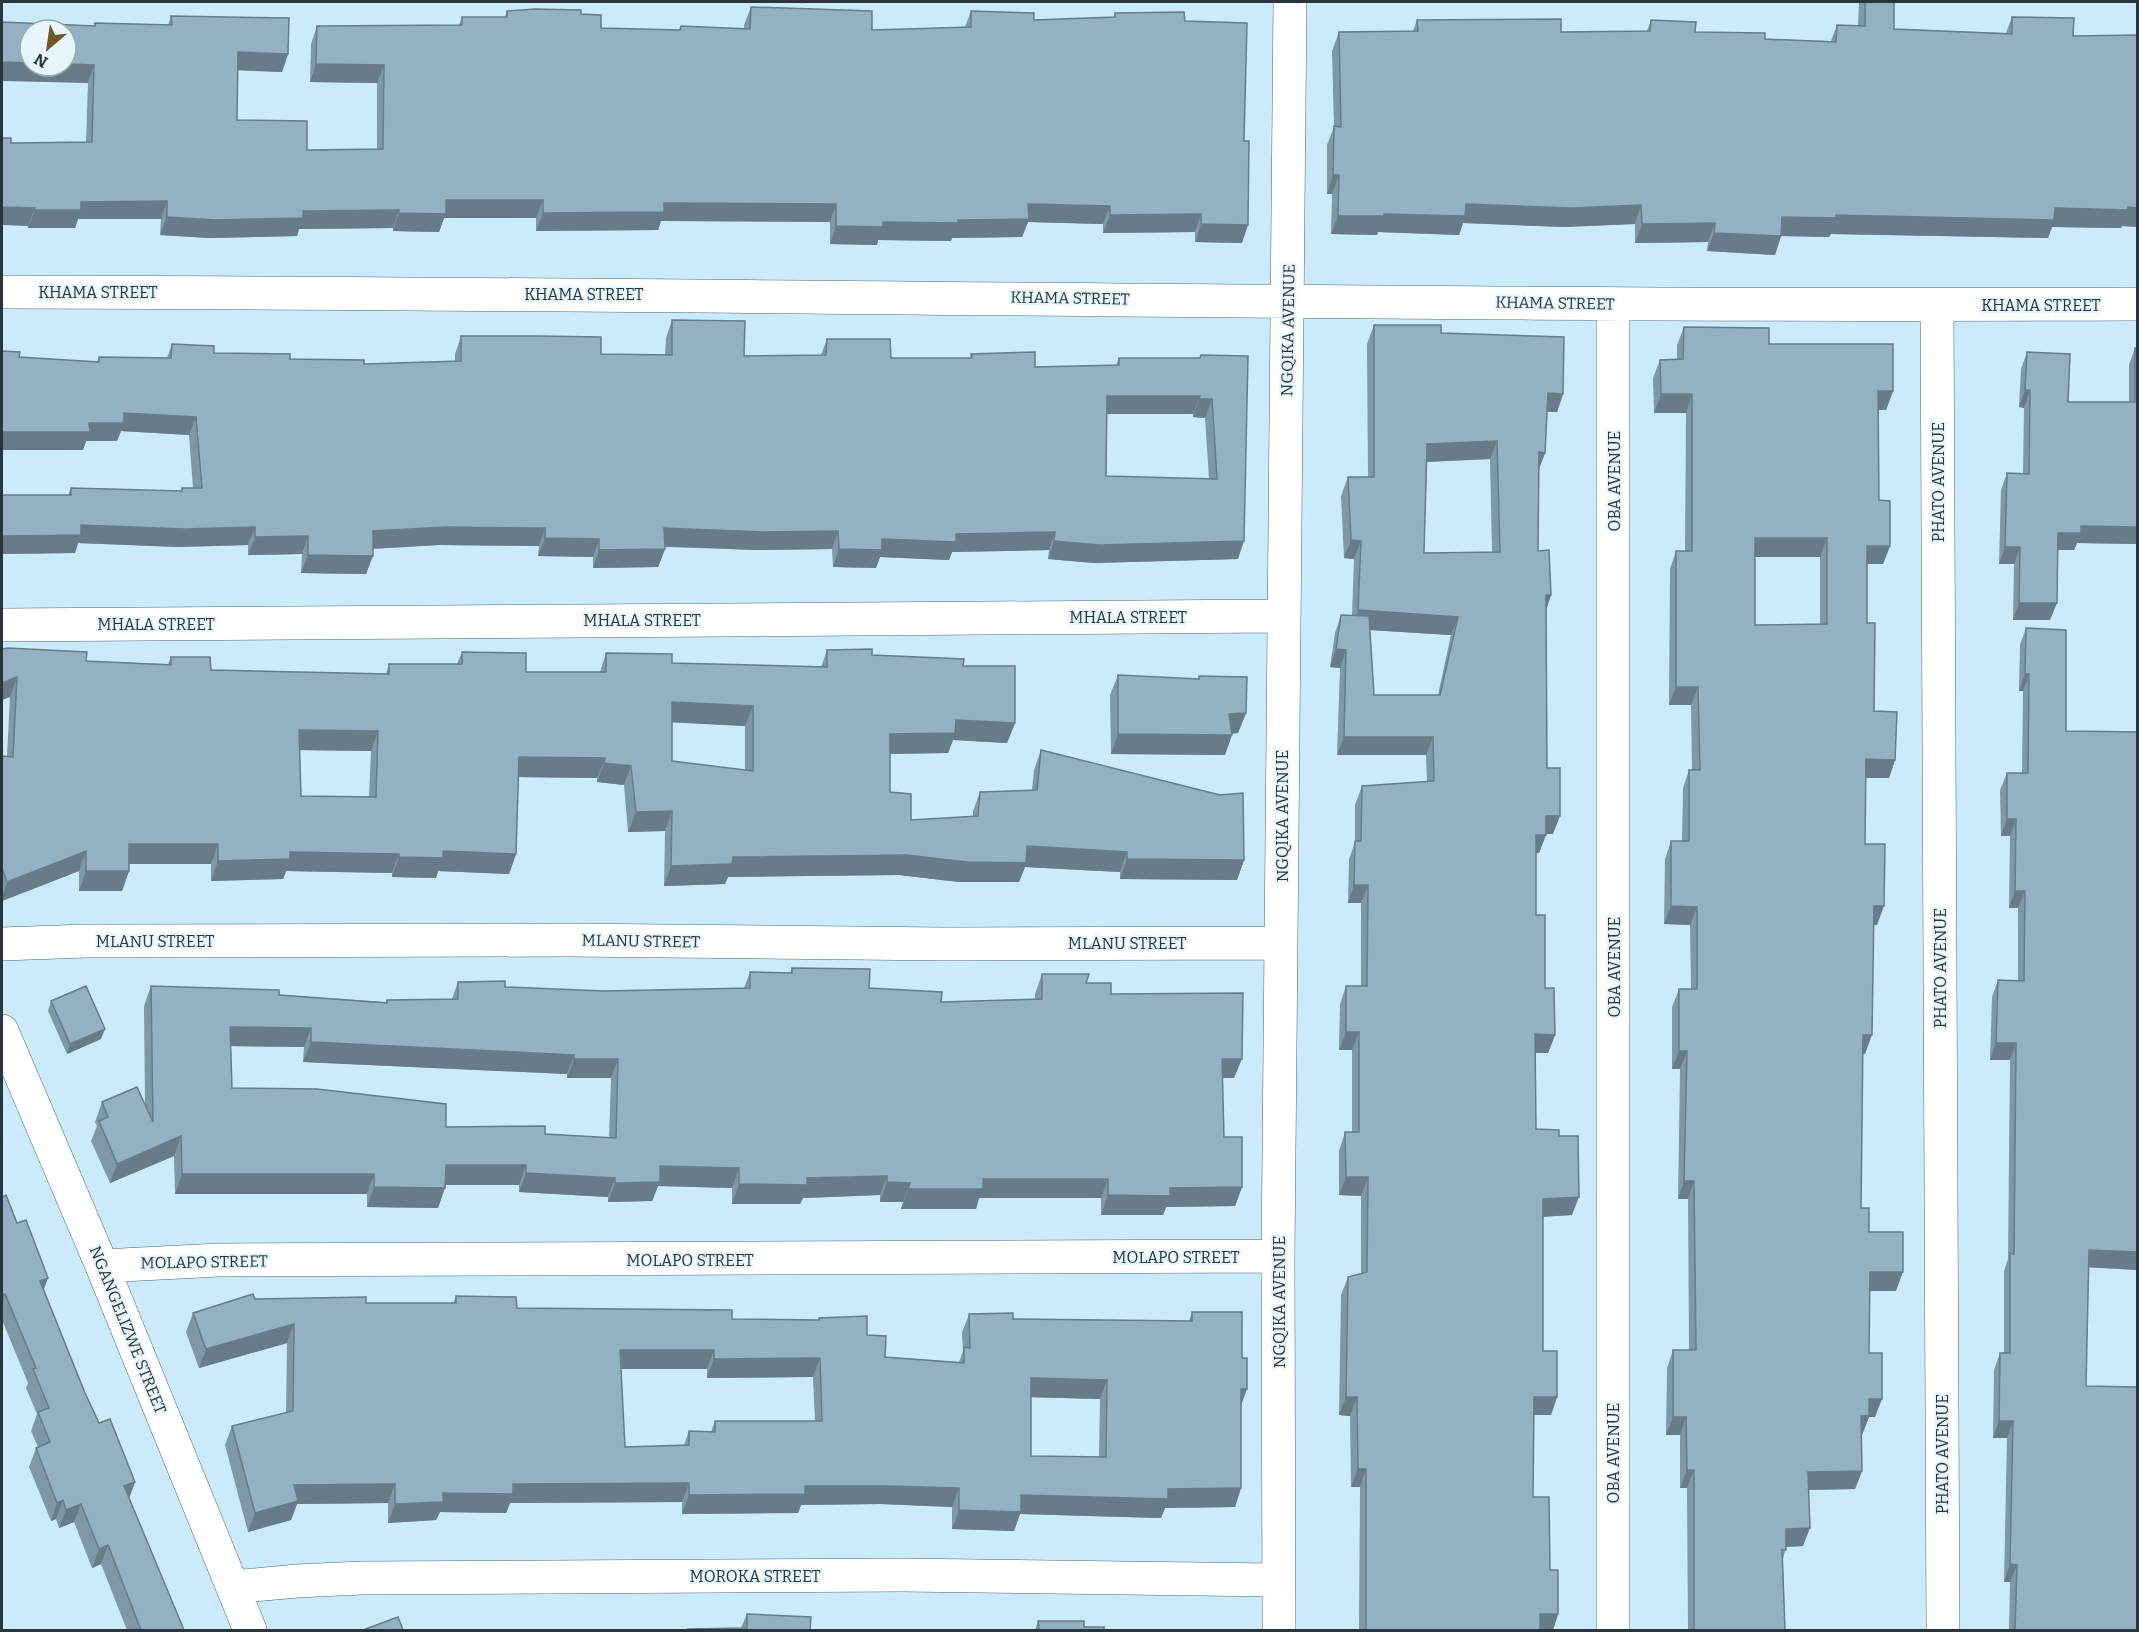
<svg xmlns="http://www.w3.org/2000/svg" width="2139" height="1632" viewBox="0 0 2139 1632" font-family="Bitter,serif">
  <rect width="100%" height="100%" fill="#cbebfd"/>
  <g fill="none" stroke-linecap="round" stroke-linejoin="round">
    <g stroke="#4a6676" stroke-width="34">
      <path id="street" d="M2,292C714,293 1426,307 2138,304
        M1937,305L1943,1630
        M2,625L1283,616
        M2,944L86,941L569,940L944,944L1281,943
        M2,1031L102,1266L250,1630
        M102,1266L219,1260L1278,1256
        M233,1587L297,1581L361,1578L902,1575L1278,1580
        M1279,1630L1278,1256L1290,2
        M1613,1630V304"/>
    </g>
    <use href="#street" stroke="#fff" stroke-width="33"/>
  </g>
  <path fill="#7e98a7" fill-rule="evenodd" d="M1859,2H1894V29L2006,33L2012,17L2073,36L2138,35V227L2122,226L2121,228L2052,227L2048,238L1831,234L1829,237L1781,236L1775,255L1707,251L1708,242L1635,243V224L1564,227L1463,223L1459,235L1378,232L1377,235L1331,234L1332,194H1327V145L1334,127L1332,51L1339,32L1413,31L1417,20L1561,32L1647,31L1651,20L1695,32L1765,39L1831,41L1837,25L1858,26Z
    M751,7L872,30L965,27L971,11L1034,20L1113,17L1115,13L1185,21L1242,243L1195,242V232L1103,233V224L1028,222L1022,237L952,238L951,241L878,240L877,245L830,244V222L661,221L658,230L536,231V218H444L439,232L393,231V228L299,229L297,236L209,238L160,235L161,219H78L75,228H28L11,143L86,142L88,83L94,26L95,23L168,25L171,16L288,54L282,72L237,70V120L307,150L377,149V83L310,82L311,44L317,26L459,25L462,17H505L507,11L581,14L601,28L679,30L681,26L744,29V25Z
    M672,320L744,356L821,355L827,339L891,358H970L971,354L1035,367L1116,365L1119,358H1200L1201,355L1248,356L1238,559L1094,563L1048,559L1049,550L952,552L949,560L880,557L876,568L833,567L832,549L757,550L665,547V549L658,567L593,568V557L538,556L539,546L439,545L373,549L366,574L301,573L302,554L248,555V545L178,547L78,543L75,553L2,554V495H68L71,488L181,491L182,488H193L189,435L121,431L117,441H86L83,450H2V351L19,357L97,362L99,357L167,358L172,344L214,353L290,359L364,364L455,361V354L461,336L601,354L665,355L666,338ZM1107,414H1193V417L1205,418L1209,479L1106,476Z
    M1374,325L1563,394L1557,412H1547L1545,453L1539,469L1538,551L1551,595L1546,609L1547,768L1553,834H1546L1539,853H1536V915L1545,988L1555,1035L1548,1053H1535L1536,1129L1559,1136L1572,1215L1543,1217V1351L1557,1397L1551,1415H1534L1533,1497L1550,1570L1558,1614L1553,1630H1359L1360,1487H1351L1350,1416L1339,1415L1341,1295L1348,1277L1361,1273V1196L1339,1195V1151L1345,1132H1352V1050H1339L1340,1004L1346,986H1361V903H1348L1349,859L1355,842V805L1362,786L1427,782L1426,755H1337L1340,668L1330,667L1335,633L1341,615H1352L1354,559L1344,558L1341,496L1348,477H1368L1367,344ZM1490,459L1492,552L1424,553L1427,462ZM1370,630L1451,635L1438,695H1374Z
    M1684,327L1769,344L1893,391L1886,410H1878L1879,500L1890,546L1883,564H1867V623L1874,711L1895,760L1889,778H1866L1865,844L1877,925L1874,924L1865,1054L1863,1053L1861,1208L1869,1232L1896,1291H1870L1869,1353L1875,1417H1869L1862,1435V1471L1855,1489L1808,1490L1803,1546L1786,1547L1783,1559L1785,1630H1688L1687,1488H1680V1435H1666L1667,1368L1673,1350H1689L1688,1199H1678L1680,1069H1672V1007L1679,989H1691L1690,925L1664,924L1665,859L1671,841H1682L1683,788L1689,770H1692L1691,705H1669L1670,569L1676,551H1685L1686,413H1654L1653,378L1660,360L1677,359V345ZM1755,557H1820V624L1755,625Z
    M2135,348L2138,544L2077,543L2074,550H2058L2050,620H2013L2014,564H1999L2001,490L2007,473L2023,474L2024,408L2019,407L2021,369L2027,352L2068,402H2129V365Z
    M2026,628L2066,731L2137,732L2138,720V1270L2088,1267L2086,1386L2138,1630H2009L2010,1582H2004L2007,1438H1993L1994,1370L2000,1353H2004V1271L2008,1259L2010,1060H1990L1992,997L1998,980L2018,981V908H2009L2010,836H2001L2000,790L2007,773H2022L2023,691H2019L2020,645Z
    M2,649L86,661L168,664L171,657L211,670L386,674L389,664H457L462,652L526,672H600L606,653L672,663L821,667L827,650L963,666L1015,723L1007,743L953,740L948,753L890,754V792L911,820L973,816V811L980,792L1032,790L1034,770L1041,750L1244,860L1237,880L1120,879V872L1025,867L1019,882H959L899,875L728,877L725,884L664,886L665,831L628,832L624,785L597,782V778L518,777L516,854L509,874L438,871L436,878L392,877V873L286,871L283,879L211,881V864H129V871L122,891H79V871L2,901V756H7L10,697ZM672,722L745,726V771L672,761ZM300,750L371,751L369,797L301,796Z
    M1118,675L1198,679L1199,676L1246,713L1238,733L1232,734L1225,755L1111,754L1110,695Z
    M792,968L869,988L941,1002L1035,999V994L1042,974L1086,983L1111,994L1234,1078H1222L1224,1137L1242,1187L1235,1206L1166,1207L1163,1215H1101V1198H979L976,1209H901L903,1202H880V1195L803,1198L800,1204H732V1188L658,1186L652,1201L608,1202V1197L519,1192V1185H445L438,1208L367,1207V1194H175L174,1156L110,1183L91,1141L97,1126L95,1122L102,1102L145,1105L144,1006L151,986L386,1002L387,1000L452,999L458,982L505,987L604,991L744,988L750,972L790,973ZM231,1046L304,1047L303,1062L567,1074V1078H611L609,1138L545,1134L446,1127L232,1088Z
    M51,1001L101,1039L67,1054L48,1011Z
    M2,1197L44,1290L85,1393L99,1423L135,1482L129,1499L184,1630H127L101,1564L92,1568L74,1522L59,1528L56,1519L51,1521L29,1467L36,1448L38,1447L31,1431L37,1414L26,1388L28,1383L2,1320Z
    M456,1296L517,1308L732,1319L818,1320L819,1318L867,1335L885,1357L959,1362L963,1351L962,1333L969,1314L1013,1319L1189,1321L1192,1312L1241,1406V1488L1235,1507L1165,1508L1161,1518L1020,1514L1014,1531L952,1529V1507L880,1504L801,1505L798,1513L682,1514V1502L510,1503L506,1513L440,1512L436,1520L388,1523V1503L297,1504L291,1520L248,1532L225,1445L232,1426L286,1413L287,1343L199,1368L186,1332L193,1313L255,1299L366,1303H453ZM621,1369H707V1378L813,1377L815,1421H715L711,1432L689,1431L684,1445L625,1447ZM1031,1397L1100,1399L1099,1457L1031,1456Z
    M747,1614L810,1630L741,1628Z
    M1038,1621L1084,1627L1035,1630Z"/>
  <path fill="#677c88" d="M238,52L288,54L282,72L231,70Z
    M2,62L30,63V66H66V64L94,65L88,83L2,81Z
    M316,64L384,65L377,83L310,82Z
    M1333,175H1339L1332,194H1327Z
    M446,200H543L536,218H444L439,232L393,231L399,213Z
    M167,201L161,219H78L75,228H28L35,210L81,202Z
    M664,203L836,204L830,222L661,221L658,230L536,231L543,213Z
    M1028,204L1110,206L1103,224L1028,222L1022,237L952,238L951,241L878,240L877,245L830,244L836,226L883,222L958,220Z
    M1466,204L1641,205L1635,224L1564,227L1463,223L1459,235L1378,232L1377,235L1331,234L1338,216L1384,214Z
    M2,207L35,208L28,226L2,225Z
    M2055,208H2138V227L2122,226L2121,228L2052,227L2048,238L1831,234L1829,237L1781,236L1775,255L1707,251L1714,233L1782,217Z
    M399,210L393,228L299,229L297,236L209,238L160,235L167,217L303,211Z
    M1201,214L1195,232L1103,233L1110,215Z
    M1715,223L1708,242L1635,243L1642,224Z
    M1201,224L1248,225L1242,243L1195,242Z
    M2025,390H2030L2024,408L2019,407Z
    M1878,391H1893L1886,410H1871Z
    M1548,393L1563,394L1557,412L1541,411Z
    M1661,394H1692L1686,413H1654Z
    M1107,396H1200L1193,414H1101Z
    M1199,399H1212L1205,418L1193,417Z
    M124,413L196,417L189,435L121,431L117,441H86L83,450H2L3,432L89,423Z
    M1497,441L1490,459L1421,462L1427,444Z
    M1539,452L1545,453L1538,471Z
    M81,525L255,527L248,545L178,547L78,543L75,553L2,554V536Z
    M2081,526L2138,527V544L2077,543L2074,550H2052L2058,533Z
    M446,527L545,528L539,546L439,545L366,549L373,531Z
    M664,528L838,531L832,549L757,550L658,546Z
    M1055,532L1049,550L952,552L949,560L880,557L876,568L833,567L839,549L882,539L956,534Z
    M308,536L302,554L248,555L255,537Z
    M545,538L599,539L593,557L538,556Z
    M1755,538H1827L1820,557H1748Z
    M1351,540L1361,541L1354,559L1344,558Z
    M1054,541H1244L1238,559L1094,563L1048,559Z
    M1867,546H1890L1883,564H1861Z
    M2005,547H2020L2014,564H1999Z
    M665,549L658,567L593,568L599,550Z
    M308,555L373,556L366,574L301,573Z
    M1546,595H1551L1545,614Z
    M2019,603H2057L2050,620H2013Z
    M1358,610L1458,617L1451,635L1352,629Z
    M1336,649L1346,650L1340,668L1330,667Z
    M2025,674H2029L2023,691H2019Z
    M17,677L10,697L2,700V683Z
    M1676,687H1698L1691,705H1669Z
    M672,702L753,706L745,726L665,722Z
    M1246,713L1238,733L1222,734L1229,714Z
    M956,720L1015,723L1007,743L953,740L948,753L882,754L890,734Z
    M299,730L378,731L371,751L292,750Z
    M1118,734L1232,735L1225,755L1111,754Z
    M1344,737H1433L1426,755H1337Z
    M519,757L605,758L597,778L512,777Z
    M1866,759L1895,760L1889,778H1859Z
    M604,763L631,766L624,785L597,782Z
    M672,811L665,831L628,832L636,812Z
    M1546,816H1560L1553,834H1539Z
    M2007,819H2016L2010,836H2001Z
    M1536,835H1546L1539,853H1530Z
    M129,844H218L211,864H122Z
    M1027,846L1127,852L1120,872L1025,867L1019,882H959L899,875L728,877L725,884L664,886L671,866L733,857Z
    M86,851L79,871L2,901V897L7,882Z
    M443,851L516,854L509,874L438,871L436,878L392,877L399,857Z
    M290,852L399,854L392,873L286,871L283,879L211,881L218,861Z
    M1127,859L1244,860L1237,880L1120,879Z
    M86,871H129L122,891H79Z
    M1354,885H1368L1361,903H1348Z
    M2015,891H2025L2018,908H2009Z
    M1671,906L1697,907L1690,925L1664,924Z
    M1874,906H1884L1877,925L1867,924Z
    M230,1027L311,1028L304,1047L223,1046Z
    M105,1029L101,1039L67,1054L70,1044Z
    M1346,1032H1359L1352,1050H1339Z
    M1535,1034L1555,1035L1548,1053H1529Z
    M1863,1035H1872L1865,1054L1856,1053Z
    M311,1042L574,1055L567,1074L303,1062Z
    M1996,1043H2016L2010,1060H1990Z
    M1679,1051H1687L1680,1069H1672Z
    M574,1059H618L611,1078H567Z
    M1222,1059H1242L1234,1078H1215Z
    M181,1136L174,1156L110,1183L117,1164Z
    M446,1165H526L519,1185H439Z
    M660,1166L739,1168L732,1188L658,1186L652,1201L608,1202L615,1183Z
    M526,1173L615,1178L608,1197L519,1192Z
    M182,1174H374L367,1194H175Z
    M887,1176L880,1195L803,1198L800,1204H732L739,1184L807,1178Z
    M1346,1177H1368L1361,1196L1339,1195Z
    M983,1179H1108L1101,1198H979L976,1209H901L908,1189Z
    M1684,1181H1694L1688,1199H1678Z
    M887,1182L910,1183L903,1202H880Z
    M374,1187L445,1188L438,1208L367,1207Z
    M1242,1187L1235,1206L1166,1207L1163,1215H1101L1108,1195L1170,1188Z
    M1579,1197L1572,1215L1537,1217L1543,1199Z
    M2089,1250L2138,1252V1270L2082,1267Z
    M1870,1272H1903L1896,1291H1863Z
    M48,1278L41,1297L40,1281Z
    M5,1294L2,1304V1295Z
    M294,1324L287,1343L199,1368L206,1349Z
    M620,1350H714L707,1369H613Z
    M820,1358L813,1377L707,1378L714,1359Z
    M1031,1378L1107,1380L1100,1399L1024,1397Z
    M1241,1389H1247L1240,1408Z
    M1346,1397H1357L1350,1416L1339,1415Z
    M1534,1397H1557L1551,1415H1527Z
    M1869,1399H1882L1875,1417H1869L1862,1435H1855Z
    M1673,1417H1686L1680,1435H1666Z
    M1999,1421H2013L2007,1438H1993Z
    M1358,1469H1366L1360,1487H1351Z
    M1687,1470H1694L1687,1488H1680Z
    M1862,1471L1855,1489L1801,1490L1808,1472Z
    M135,1482L128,1500L124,1486Z
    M689,1483L682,1502L510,1503L506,1513L440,1512L436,1520L388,1523L395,1504L443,1493L513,1484Z
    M395,1484L388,1503L297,1504L291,1520L248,1532L255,1513L294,1485Z
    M805,1486H886L959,1488L952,1507L880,1504L801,1505L798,1513L682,1514L689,1495Z
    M1241,1488L1235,1507L1165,1508L1161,1518L1020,1514L1014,1531L952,1529L959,1510L1021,1495L1168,1489Z
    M63,1500L56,1519L51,1521L57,1503Z
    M81,1504L74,1522L59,1528L66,1510Z
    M1810,1528L1803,1546L1779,1547L1786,1529Z
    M108,1545L101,1564L92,1568L99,1549Z
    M2010,1564L2017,1565L2010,1582H2004Z
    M1540,1614H1558L1553,1630H1534Z"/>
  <path fill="#93b1c2" stroke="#677c88" stroke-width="1.5" fill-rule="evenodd" d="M1865,2H1894V29L2012,34V17L2074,18L2073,36L2138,35V208L2128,207V210L2055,208L2054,220L1836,215V218L1782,217L1781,236L1714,233L1715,223L1642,224L1641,205L1571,208L1466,204L1465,216L1384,214V216H1338L1339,175H1333L1334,126L1341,127L1339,32L1418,31L1417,20L1561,19V32L1650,31L1651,20L1696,22L1695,32L1765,33V39L1836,42L1837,25L1865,26Z
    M751,7L872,11V30L971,27V11L1034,13V20L1115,17V13L1184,12L1185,21L1247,23L1244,141H1249L1248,225L1201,224V214L1110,215V206L1028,204L1029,219L958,220V223L883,222V227L836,226V204L664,203V212L543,213V200H446V214L399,213V210L303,211V218L215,220L167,217V201L81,202V210H35V208L2,207V138H11V143L92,142L94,65L66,64V30H30V63L2,62V22L95,26V23L172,25L171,16L289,18L288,54L238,52L237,120L307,121V150L383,149L384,65L316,64L317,26L462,25V17H507V11L535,9L581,10V14L601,15V28L680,30L681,26L750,29Z
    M672,320L745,321L744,356L826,355L827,339H890L891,358H972L971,354L1035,352V367L1119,365V358H1200L1201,355L1248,356L1244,541L1100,545L1054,541L1055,532L956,534V542L882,539V550L839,549L838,531L763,532L664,528L665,549L599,550V539L545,538V528L446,527L373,531V556L308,555V536L255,537V527L185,529L81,525V535L2,536V495H71V488L182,491V488H202L196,417L124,413V423H89L90,432H3L2,463V351L20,352L19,357L99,362V357L171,358L172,344L214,346V353L290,354V359L364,360V364L461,361V336H538L601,337V354L672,355ZM1107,396H1200L1199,399H1212L1217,479L1106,476Z
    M1374,325H1441V333L1564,337L1563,394L1548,393L1545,453L1539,452L1538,551L1549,550L1551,595H1546L1547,768H1560V816H1546V835H1536V915H1545V988H1554L1555,1035L1535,1034L1536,1129L1559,1130V1136H1578L1579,1197L1543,1199V1351H1557V1397H1534L1533,1497H1549L1550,1570H1558V1614H1540V1630H1366V1469H1358L1357,1397H1346L1348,1277L1367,1272L1368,1177H1346L1345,1132H1359V1032H1346V986H1367L1368,885H1354L1355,841H1361L1362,786L1434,781L1433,737H1344L1346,650L1336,649L1341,615L1369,616L1374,695H1440L1458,617L1358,610L1361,541L1351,540L1348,477H1374ZM1497,441L1500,552L1424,553L1427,444Z
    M1684,327L1769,328V344H1893V391H1878L1879,500L1890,501V546H1867V623H1875L1874,711L1897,712L1895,760L1866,759L1865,844H1885L1884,906H1874L1872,1035H1863L1861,1208H1869V1232H1903V1272H1870L1869,1353H1882V1399H1869V1416H1861L1862,1471L1808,1472L1810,1528L1786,1529V1550H1782L1785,1630H1694V1470H1687L1686,1417H1673V1350H1696L1694,1181H1684L1687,1051H1679V989H1697V907L1671,906V841H1689V770H1700L1698,687H1676V551H1692V394H1661L1660,360L1683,359ZM1755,538H1827V624L1755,625Z
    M2135,348H2138V527L2081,526V533H2058L2057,603H2019L2020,547H2005L2007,473L2029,474L2030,390H2025L2027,352L2070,354L2068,402H2135Z
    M2026,628L2066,630V731L2138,732V1252L2089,1250L2086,1386L2138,1387V1630H2015L2017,1565L2010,1564L2013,1421H1999L2000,1353H2010V1253L2014,1254L2016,1043H1996L1998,980L2024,981L2025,891H2015L2016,819H2007V773H2028L2029,674H2025Z
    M8,648L87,652L86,661L171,665V657H210L211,670L389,674V664H462V652L526,653V672H606V653L672,654V663L827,667V650L872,649V655L964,659L963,666H1015V723L956,720L955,733L890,734V792L911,794V820L978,816L980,792L1037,790L1041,750L1220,795L1243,793L1244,860L1127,859V852L1027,846L1026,863L967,862L906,855L733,857L732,864L671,866L672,811L636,812L631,766L604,763L605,758L519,757L516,854L443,851V858L399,857V854L290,852V859L218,861V844H129V871H86V851L7,882L2,868V756L13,757L17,677L2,683V649ZM672,702L753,706V771L672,761ZM299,730L378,731L376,797L301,796Z
    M1118,675L1199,679V676L1247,677L1246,713L1229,714L1232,735L1118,734Z
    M792,968L870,969L869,988L942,992L941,1002L1042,999V974H1089L1086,983H1111V994L1243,993L1242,1059H1222L1224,1137H1242V1187L1170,1188V1196L1108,1195V1179H983V1189H908L910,1183L887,1182V1176L807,1178V1185L739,1184V1168L660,1166V1182L615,1183V1178L526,1173V1165H446L445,1188L374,1187V1174H182L181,1136L117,1164L99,1121L108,1117L102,1102L137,1087L153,1122L151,986L279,990V995L387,1003V1000L458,999V982L505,981V987L604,991L750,988V972L792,973ZM230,1027L311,1028V1042L574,1055V1059H618L616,1138L545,1134V1126L446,1127V1104L317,1089L232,1088Z
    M86,986L105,1029L70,1044L51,1001Z
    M6,1195L17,1223L26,1220L48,1278L40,1281L85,1393L99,1423L110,1419L135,1482L124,1486L184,1630H141L108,1545L99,1549L81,1504L66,1510L63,1500L57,1503L36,1448L50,1442L38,1412L49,1408L33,1369L36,1368L5,1294L2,1295V1197Z
    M253,1294L255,1299L366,1297V1303H456V1296L516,1297L517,1308L732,1310V1319L819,1320V1318L867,1316V1335L886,1336L885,1357L964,1363V1347L970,1348L969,1314L1013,1313V1319L1192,1321V1312H1242V1358H1247V1389H1241V1488L1168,1489V1499L1021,1495V1512L959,1510V1488L886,1486H805V1494L689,1495V1483L513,1484V1494L443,1493V1502L395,1504V1484L294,1485L298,1501L255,1513L232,1426L293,1411L294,1324L206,1349L193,1313ZM620,1350H714V1359L820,1358L822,1421H715V1432L689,1431V1445L625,1447ZM1031,1378L1107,1380L1106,1457L1031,1456Z
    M747,1614L811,1617L810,1630H688V1629L747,1628Z
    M398,1617L403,1630H363Z
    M1038,1621H1084V1627H1104V1630H1039Z"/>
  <g text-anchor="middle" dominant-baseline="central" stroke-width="4.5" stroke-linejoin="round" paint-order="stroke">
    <g font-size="16" fill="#29353c" stroke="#e8f5fc">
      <text x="98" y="292">KHAMA STREET</text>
      <text x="584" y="294">KHAMA STREET</text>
      <text transform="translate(1070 298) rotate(1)">KHAMA STREET</text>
      <text transform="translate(1555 303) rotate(1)">KHAMA STREET</text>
      <text x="2041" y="305">KHAMA STREET</text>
      <text transform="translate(1288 330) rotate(-89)">NGQIKA AVENUE</text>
      <text transform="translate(1614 481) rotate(-90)">OBA AVENUE</text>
      <text transform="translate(1938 482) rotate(-90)">PHATO AVENUE</text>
      <text x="1128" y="617">MHALA STREET</text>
      <text x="642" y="620">MHALA STREET</text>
      <text x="156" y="624">MHALA STREET</text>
      <text transform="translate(1282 816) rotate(-90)">NGQIKA AVENUE</text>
      <text x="155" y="941">MLANU STREET</text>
      <text transform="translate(641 941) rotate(1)">MLANU STREET</text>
      <text x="1127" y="943">MLANU STREET</text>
      <text transform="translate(1614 967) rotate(-90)">OBA AVENUE</text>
      <text transform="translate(1940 968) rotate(-90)">PHATO AVENUE</text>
      <text x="1176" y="1257">MOLAPO STREET</text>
      <text x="690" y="1260">MOLAPO STREET</text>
      <text transform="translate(204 1262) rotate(-1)">MOLAPO STREET</text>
      <text transform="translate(1279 1302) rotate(-90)">NGQIKA AVENUE</text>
      <text transform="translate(128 1330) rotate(68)">NGANGELIZWE STREET</text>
      <text transform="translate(1613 1453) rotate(-90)">OBA AVENUE</text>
      <text transform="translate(1942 1454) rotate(-90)">PHATO AVENUE</text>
      <text x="755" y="1576">MOROKA STREET</text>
    </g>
  </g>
  <rect width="2139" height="1632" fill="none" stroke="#29353c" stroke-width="6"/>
  <g transform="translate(48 48) rotate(209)"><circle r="28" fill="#e8f5fc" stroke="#9ca8af" stroke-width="1.5"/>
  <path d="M0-4.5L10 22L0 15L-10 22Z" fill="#6f5728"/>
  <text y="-9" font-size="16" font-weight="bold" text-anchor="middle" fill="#29353c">N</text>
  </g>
</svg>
